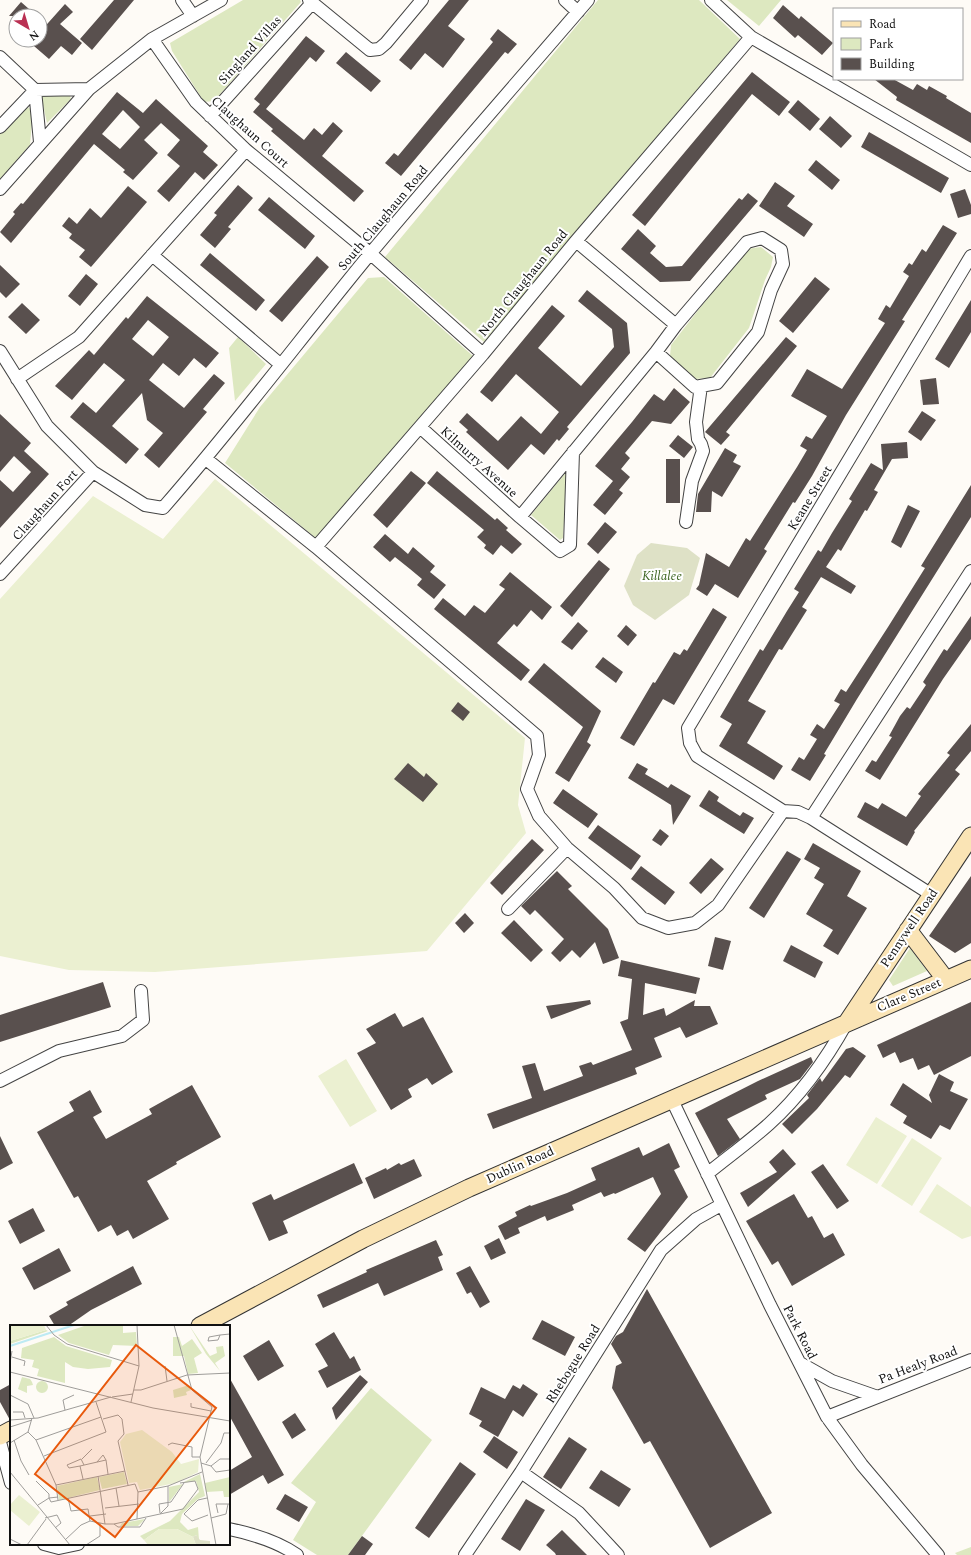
<svg xmlns="http://www.w3.org/2000/svg" width="971" height="1555" viewBox="0 0 971 1555" font-family="Spectral,serif">
  <rect width="100%" height="100%" fill="#fefbf6"/>
  <path fill="#dde8c0" d="M243,0H300L301,2L214,101L204,102L172,51L170,43Z
    M598,0H699L740,39L484,342L385,257Z
    M727,0H781L759,26Z
    M41,96H70L71,99L47,123Z
    M28,107L33,111L30,145L0,179V133Z
    M761,247L773,257L771,267L765,280L749,328L710,378L696,379L670,356L671,345L746,249Z
    M384,277L473,356L317,539L225,463L260,407L368,278Z
    M238,337L266,364L235,401L229,348Z
    M567,471L563,538L560,540L531,515Z
    M910,948L927,971L893,986L889,980Z
    M371,1388L432,1440L348,1555H317L293,1540L316,1502L291,1483Z
    M971,1547V1555H957L955,1553Z"/>
  <path fill="#dee1c6" d="M651,543L687,548L700,558L689,595L655,620L633,605L624,586L637,555Z"/>
  <path fill="#ebf0d1" d="M215,479L525,738L518,805L526,833L427,951L155,972L69,970L0,956V599L93,496L163,539Z
    M346,1059L377,1111L350,1127L318,1076Z
    M876,1117L907,1136L877,1184L846,1165Z
    M912,1138L942,1158L912,1206L881,1186Z
    M937,1184L971,1207V1236L962,1239L919,1212Z"/>
  <path fill="#59504e" fill-rule="evenodd" d="M114,0H134L92,50L80,39Z
    M449,0H469L448,26L465,39L443,68L425,53L411,70L399,60Z
    M21,2L37,16H9Z
    M65,4L73,12L60,24L82,43L72,55L61,46L49,59L27,40H40V32Z
    M783,5L799,19L801,16L833,43L822,55L798,35L795,38L773,18Z
    M498,29L517,44L508,54L505,52L401,176L385,163L394,153L398,156L493,42L490,39Z
    M306,36L325,51L316,62L310,57L266,109L304,140L314,128L322,135L333,122L343,131L322,156L364,191L354,202L271,131L273,129L253,112L260,104L254,99Z
    M346,52L381,81L371,92L336,63Z
    M752,72L790,102L779,116L752,94L645,226L632,215Z
    M874,79H893L913,90L917,84L927,90L929,86L947,96L946,98L971,113V143L896,100L897,97Z
    M117,92L143,113L156,99L208,146L203,152L218,165L204,180L195,172L169,202L157,191L180,166L167,155L180,140L161,123L144,140L158,153L133,180L123,172L125,170L94,144L11,243L0,232L15,214L13,212L21,203L23,204ZM123,110L140,127L120,149L102,134Z
    M798,100L820,119L810,131L788,112Z
    M830,116L852,136L841,148L819,129Z
    M869,132L949,178L941,193L861,147Z
    M816,160L840,180L832,190L808,170Z
    M775,182L795,196L787,206L813,224L804,237L759,206Z
    M238,185L253,198L228,227L231,229L215,248L200,235L217,215L214,213Z
    M128,186L147,202L91,267L79,257L85,250L69,238L72,234L62,226L69,217L77,224L90,208L101,218Z
    M965,189L971,205V214L958,218L950,194Z
    M748,193L758,201L690,281L660,282L621,249L638,229L656,246L650,253L666,267L682,266L739,198L742,200Z
    M269,197L315,236L305,249L258,210Z
    M943,225L957,233L902,320L905,321L846,415L812,476L795,503L793,502L764,549L767,551L738,598L715,584L707,596L696,589L699,585L706,553L729,567L746,538L750,541L797,467L807,450L800,446L806,436L812,439L827,416L791,396L807,369L842,389L885,323L878,319L886,305L890,308L909,276L903,272L909,263L912,265L922,249L926,252Z
    M210,253L265,300L256,311L200,265Z
    M317,256L329,267L282,322L269,311Z
    M0,265L20,284L6,298L0,292Z
    M86,274L98,284L80,306L68,296Z
    M815,277L830,289L793,333L779,321Z
    M587,290L627,323L630,353L567,427L569,429L559,441L557,439L544,455L531,444L508,470L466,432L468,430L459,422L467,413L498,441L521,416L541,434L559,412L516,374L492,402L480,392L552,305L565,316L538,348L581,386L614,347L612,329L578,301Z
    M147,296L219,353L206,368L194,358L179,376L163,363L149,380L184,408L214,374L225,383L203,409L207,412L159,468L144,455L163,433L147,420L142,393L112,426L139,449L126,464L70,417L83,402L96,413L125,380L104,363L72,400L55,386L89,350L94,355L126,317L128,319ZM148,320L169,337L153,356L132,339Z
    M971,300V332L949,368L935,359Z
    M22,303L40,320L26,334L8,317Z
    M786,337L797,346L726,432L730,435L721,445L705,432Z
    M936,378L939,404L923,405L920,380Z
    M674,388L690,402L671,424L652,421L625,453L630,458L621,469L630,477L619,490L623,493L605,515L593,505L613,481L595,466L632,422L654,394L664,401Z
    M922,411L936,420L921,441L908,432Z
    M0,414L31,443L24,451L49,474L0,528V480L13,492L31,472L14,456L0,472Z
    M678,435L693,447L684,458L669,446Z
    M907,442L908,458L892,459L874,490L878,492L867,511L865,510L841,551L838,549L826,567L856,586L851,594L821,577L802,607L807,610L782,650L779,649L748,701L766,711L747,743L783,766L774,780L719,746L732,724L720,717L760,649L763,651L787,611L799,592L794,589L818,550L821,552L832,533L852,501L849,499L871,463L883,470L881,444Z
    M725,448L737,455L733,462L741,466L722,497L712,491L711,512H696L698,494Z
    M666,459H680V503H666Z
    M411,471L426,483L387,528L373,515Z
    M437,471L495,520L497,518L508,528L506,530L522,544L512,554L501,545L493,555L484,548L486,545L477,537L484,530L427,483Z
    M971,485V517L857,699L824,754L826,755L810,781L791,770L799,757L804,760L817,739L810,735L817,724L824,729L840,704L834,701L841,689L846,692L888,627L925,568L921,566Z
    M908,505L920,511L901,548L891,542Z
    M605,522L617,532L598,554L587,544Z
    M385,534L408,554L413,547L435,566L430,572L446,585L434,599L417,585L422,579L410,569L395,557L390,562L373,547Z
    M599,560L610,569L572,617L560,606Z
    M510,572L552,607L542,620L531,610L517,627L514,624L497,643L530,670L521,681L434,609L443,598L465,616L474,605L485,613L505,589L499,585Z
    M713,608L727,617L674,705L663,699L634,746L620,738L653,682L655,683L674,652L680,655L684,649L687,651Z
    M971,616V639L943,679L880,780L865,771L872,760L876,762L892,737L889,736L900,716L907,707L910,709L926,685L923,682L944,649L947,651Z
    M578,622L588,631L572,650L561,642Z
    M626,625L637,635L628,646L617,636Z
    M603,657L623,672L616,683L595,667Z
    M544,663L601,711L587,742L591,745L569,782L555,773L583,727L528,682Z
    M458,702L470,712L463,721L451,711Z
    M971,724V751L955,770L960,774L914,831L915,832L907,846L857,817L865,802L878,809L882,803L906,817L921,796L918,794L950,755L947,753Z
    M408,763L424,777L426,773L438,784L423,802L394,779Z
    M637,763L648,769L645,774L657,781L668,788L671,784L691,796L673,825L671,805L628,778Z
    M563,789L598,814L588,828L553,803Z
    M709,790L719,797L717,801L729,809L740,816L743,812L754,818L744,834L699,806Z
    M598,825L641,856L631,870L588,838Z
    M660,829L669,836L661,846L652,840Z
    M532,839L544,850L502,895L490,883Z
    M813,843L861,871L847,896L867,908L838,955L823,946L833,930L806,914L824,884L814,878L820,868L804,859Z
    M787,851L801,859L764,918L749,908Z
    M711,858L724,869L701,894L689,883Z
    M641,866L675,892L665,905L631,879Z
    M557,871L572,886L568,889L608,929L619,958L603,964L595,942L580,958L572,950L560,962L551,953L564,939L535,910L530,915L521,906Z
    M971,876V943L955,953L929,936Z
    M465,913L474,923L464,933L455,923Z
    M514,920L543,950L531,962L501,933Z
    M715,937L731,941L723,970L708,966Z
    M791,945L823,962L815,978L783,961Z
    M621,960L700,978L696,994L645,983L643,1015L664,1008L666,1016L695,1000L694,1006H710L718,1024L686,1038L680,1027L654,1038L662,1057L635,1068L637,1074L493,1129L487,1114L532,1098L522,1066L535,1063L544,1091L583,1076L579,1066L591,1062L593,1065L632,1050L620,1022L628,1019L632,979L618,976Z
    M103,982L111,1007L0,1042V1015Z
    M590,1000L591,1004L551,1019L546,1006Z
    M971,1002V1056L934,1075L929,1065L918,1070L913,1058L900,1063L895,1052L883,1058L877,1045Z
    M395,1013L403,1027L423,1017L453,1072L432,1085L427,1078L408,1089L412,1097L391,1110L357,1053L376,1043L366,1029Z
    M853,1047L866,1056L850,1078L845,1075L817,1109L792,1134L782,1124L809,1098L807,1095L820,1078L822,1082L846,1049Z
    M811,1057L813,1062L800,1079L765,1095L767,1099L727,1119L740,1139L718,1156L695,1113L758,1081Z
    M939,1074L954,1082L950,1091L968,1099L950,1130L940,1125L931,1139L903,1123L907,1116L890,1105L903,1083L932,1103L929,1095Z
    M192,1085L221,1137L176,1162L177,1164L147,1181L169,1219L133,1239L128,1230L117,1236L111,1225L98,1232L78,1196L74,1198L37,1132L74,1111L69,1102L90,1090L102,1112L93,1117L106,1139L152,1114L149,1109Z
    M0,1136L13,1163L0,1170Z
    M669,1143L680,1167L674,1170L688,1197L645,1252L627,1239L661,1194L653,1177L615,1194L614,1193L604,1197L601,1192L572,1205L574,1210L547,1221L545,1216L518,1228L520,1233L505,1240L498,1226L517,1216L515,1212L530,1205L531,1206L567,1193L596,1180L591,1168L639,1147L643,1156Z
    M783,1149L796,1164L748,1207L740,1193L777,1172L769,1162Z
    M414,1159L422,1176L374,1199L365,1178L386,1168L387,1170L399,1163L401,1165Z
    M354,1163L363,1183L283,1221L288,1233L269,1241L252,1203L271,1194L274,1200Z
    M823,1164L849,1201L837,1209L811,1172Z
    M794,1194L808,1218L812,1216L824,1238L833,1233L845,1255L792,1286L778,1261L772,1265L746,1221Z
    M33,1208L45,1231L20,1244L8,1221Z
    M499,1238L506,1253L491,1260L484,1246Z
    M436,1240L443,1255L438,1257L443,1270L384,1296L378,1283L323,1308L317,1295L367,1272L366,1270Z
    M59,1248L71,1271L34,1290L22,1268Z
    M133,1266L142,1284L91,1310L68,1326H55L49,1316L68,1305L66,1302Z
    M470,1266L490,1302L480,1308L471,1292L467,1294L456,1273Z
    M647,1289L772,1513L710,1548L650,1441L644,1444L612,1388L616,1366L622,1363L611,1344L616,1336L623,1332Z
    M542,1320L575,1337L565,1356L532,1339Z
    M334,1332L350,1359L354,1356L361,1370L327,1388L318,1371L328,1366L315,1344Z
    M269,1340L284,1366L258,1381L243,1356Z
    M360,1375L368,1382L336,1420L332,1408Z
    M229,1377L284,1475L268,1484L263,1475L229,1495V1471L252,1457L229,1415Z
    M11,1384V1420H10L0,1402V1390Z
    M523,1384L538,1394L523,1417L513,1410L498,1437L479,1426L482,1421L469,1414L481,1387L505,1399L513,1385L520,1389Z
    M295,1413L306,1430L292,1439L282,1422Z
    M494,1436L518,1452L507,1469L483,1452Z
    M569,1437L587,1449L561,1489L543,1477Z
    M460,1462L476,1474L429,1538L415,1528Z
    M601,1470L631,1489L619,1507L589,1488Z
    M285,1494L308,1507L299,1522L276,1509Z
    M526,1499L545,1510L520,1551L501,1539Z
    M562,1530L587,1555H556L555,1553L546,1545Z
    M362,1536L373,1544L365,1555H348Z"/>
  <g fill="none" stroke-linecap="round" stroke-linejoin="round">
    <g stroke="#444" stroke-width="14">
      <path id="street" d="M182,0L193,16
        M309,0L370,50L379,49L386,43L422,0
        M565,0L578,12
        M711,0L751,37L971,165
        M152,39L221,0
        M0,57L35,90L40,142
        M210,116L312,3
        M0,127L35,90L89,89L152,39L196,102L246,150L371,254L483,354
        M0,189L89,89
        M152,255L280,364
        M0,351L47,426L93,472
        M656,352L695,387L717,383L758,332L771,290L783,264L781,250L762,238L747,242L676,325
        M17,379L79,337L246,150
        M420,427L520,517L656,352L676,325L576,241
        M206,459L316,547L537,736L539,755L527,789L539,816L567,848L614,888L642,918L668,928L695,923L718,905L783,811
        M520,517L560,551L570,545L573,452
        M686,522L692,481L703,451L701,444L698,439L696,422L701,386
        M316,547L483,354L576,241L751,37
        M0,574L93,472L145,505L163,508C235,426 300,339 369,255C441,169 515,85 588,0
        M811,818L971,571
        M932,895L811,818L798,812L783,811L697,756L690,743L688,728L971,256
        M508,909L567,848
        M0,1081L59,1051L122,1036L143,1020L141,991
        M672,1100L770,1305L827,1417L862,1465L938,1555
        M707,1174C728,1157 750,1141 769,1124C801,1095 826,1060 847,1022
        M800,1363L832,1381L875,1396
        M827,1417L971,1360
        M0,1442L11,1483
        M521,1472L579,1513L618,1555
        M229,1529C253,1534 277,1541 297,1555
        M44,1544L59,1548L78,1544
        M465,1555L521,1472L661,1250L696,1219L721,1205"/>
    </g>
    <g stroke="#333" stroke-width="19">
      <path id="secondary" d="M908,930L946,980
        M848,1021L971,836
        M200,1326L363,1239L469,1188L971,969
        M0,1436L11,1430"/>
    </g>
    <use href="#street" stroke="#fff" stroke-width="12"/>
    <use href="#secondary" stroke="#fae4b5" stroke-width="17"/>
  </g>
  <g text-anchor="middle" dominant-baseline="central" stroke-width="4" stroke-linejoin="round" paint-order="stroke">
    <g font-size="13" fill="#111" stroke="#fff">
      <text transform="translate(250 50) rotate(-48)">Singland Villas</text>
      <text transform="translate(250 132) rotate(42)">Claughaun Court</text>
      <text transform="translate(383 218) rotate(-50)">South Claughaun Road</text>
      <text transform="translate(523 283) rotate(-51)">North Claughaun Road</text>
      <text transform="translate(479 462) rotate(42)">Kilmurry Avenue</text>
      <text transform="translate(810 498) rotate(-59)">Keane Street</text>
      <text transform="translate(45 505) rotate(-48)">Claughaun Fort</text>
      <text transform="translate(909 928) rotate(-56)">Pennywell Road</text>
      <text transform="translate(909 995) rotate(-23)">Clare Street</text>
      <text transform="translate(520 1165) rotate(-24)">Dublin Road</text>
      <text transform="translate(800 1332) rotate(63)">Park Road</text>
      <text transform="translate(573 1364) rotate(-58)">Rhebogue Road</text>
      <text transform="translate(918 1365) rotate(-21)">Pa Healy Road</text>
    </g>
    <g font-size="13" font-style="italic" fill="#3f6624" stroke="#fff">
      <text x="662" y="576">Killalee</text>
    </g>
  </g>
  <g transform="translate(10 1325)">
    <rect width="220" height="220" fill="#fefbf6"/>
    <path d="M77,0H113V8L126,7L127,21L103,20L99,30L59,18L48,10ZM179,0L200,31L207,28L206,22L213,21L215,31L205,38L210,46L196,29ZM36,5L38,6L0,19V16ZM44,12L56,21L102,35L100,42L78,44L63,42L55,37V58L27,51L29,44L22,42L24,35L11,33L12,23ZM163,12H169L172,21L182,14L192,28L184,33L188,48L178,49L174,31H163ZM12,52L20,54L22,57L23,60L17,61V68L8,64ZM26 62a6 6 0 1 1 12 0a6 6 0 1 1-12 0ZM179,60L181,65L176,67L177,70L164,73L163,65ZM114,147L117,159L92,164L89,152ZM190,149L195,171L188,174L172,189L170,197L178,205L188,202L189,215L186,210L183,212L167,204H149L134,215L130,211L160,196L189,167L186,156L172,158ZM87,152L90,165L49,175L47,161ZM220,152V172H214L213,166L196,167L195,158ZM173,159L160,176H159V162ZM135,194L128,201H110L112,198Z" fill="#dde8c0"/>
    <path d="M186,210L190,215L200,216V220H186L183,212Z" fill="#dee1c6"/>
    <path d="M0,0H34L36,5L0,16ZM132,105L162,127L171,139L189,134L188,147L166,158L130,165L127,157L119,158L110,117L116,109ZM9,170L30,187L19,201L0,185V180ZM149,204H167L183,212L186,220H138L134,215Z" fill="#ebf0d1"/>
    <path fill="none" stroke="#bdeaf3" stroke-width="2" d="M0,21L64,0"/>
    <path fill="none" stroke="#9f9d9a" stroke-width="1" d="M36,0L44,10L57,19L129,41M164,0L182,65L202,82L190,132L206,220M210,10L208,15L198,16L199,12L210,10L220,9M2,32L15,36L14,41M0,38L2,26M155,41L157,56M0,47L143,83L220,96M124,65H131L177,50L220,48M0,70L18,79L24,93M102,72L123,69M121,77L129,41L127,0M181,78V82L201,86M55,85L53,75L64,70M3,87H13L15,93M22,93L18,107L26,115L91,92M93,94L108,90L112,94L114,109L108,116L118,160M0,95L28,93L101,72M0,102L22,95M4,115L11,136L19,150M26,115L46,160L48,175M0,118L18,107M158,120L162,118L182,122V132H190M34,131L96,107L86,77M72,134L82,124M87,137L93,130L96,135M191,138L201,141L206,147L220,145M196,138L211,118L214,108H220M70,141L59,143L57,140L71,134L74,140M201,141L210,134H220M0,147L60,220M88,151L95,199H104L108,202H130L136,193M73,154L70,141L96,135L98,149M26,156L39,169V173L48,172M46,160L115,146M106,163L109,181M58,173L61,186L78,184L80,196M197,173L188,175L174,189L182,196L198,190M28,180L39,173L41,177L125,159L128,167L158,161L192,147M95,183L129,179M150,188L149,179L161,177L174,158M208,188L206,179H220M150,189L158,181V161M80,191L96,189M35,193L47,190L51,198L45,203M201,193L216,189L218,179M127,194L128,167M104,199L173,184L188,164L185,156L170,158M0,214L12,220M55,215L71,200L80,196L95,199M17,220L36,194M76,220L90,211V198"/>
    <path fill="#e8590c" fill-opacity="0.15" stroke="#e8590c" stroke-width="2" d="M126,20L206,83L105,212L25,149Z"/>
    <rect width="220" height="220" fill="none" stroke="#111" stroke-width="2"/>
  </g>
  <rect x="833" y="8" width="130" height="72" fill="#ffffff" stroke="#a0a0a0"/>
  <rect x="841" y="21" width="20" height="6" fill="#fae4b5" stroke="#a0a0a0"/>
  <text x="869" y="28" font-size="12" fill="#111111">Road</text>
  <rect x="841" y="38" width="20" height="12" fill="#dde8c0" stroke="#a0a0a0"/>
  <text x="869" y="48" font-size="12" fill="#111111">Park</text>
  <rect x="841" y="58" width="20" height="12" fill="#59504e" stroke="#a0a0a0"/>
  <text x="869" y="68" font-size="12" fill="#111111">Building</text>
  <g transform="translate(28 28) rotate(142)"><circle r="19" fill="#ffffff" stroke="#a0a0a0"/>
  <path d="M0-3L7 15L0 10L-7 15Z" fill="#ba3053"/>
  <text y="-6" font-size="11" font-weight="bold" text-anchor="middle" fill="#111111">N</text>
  </g>
</svg>
